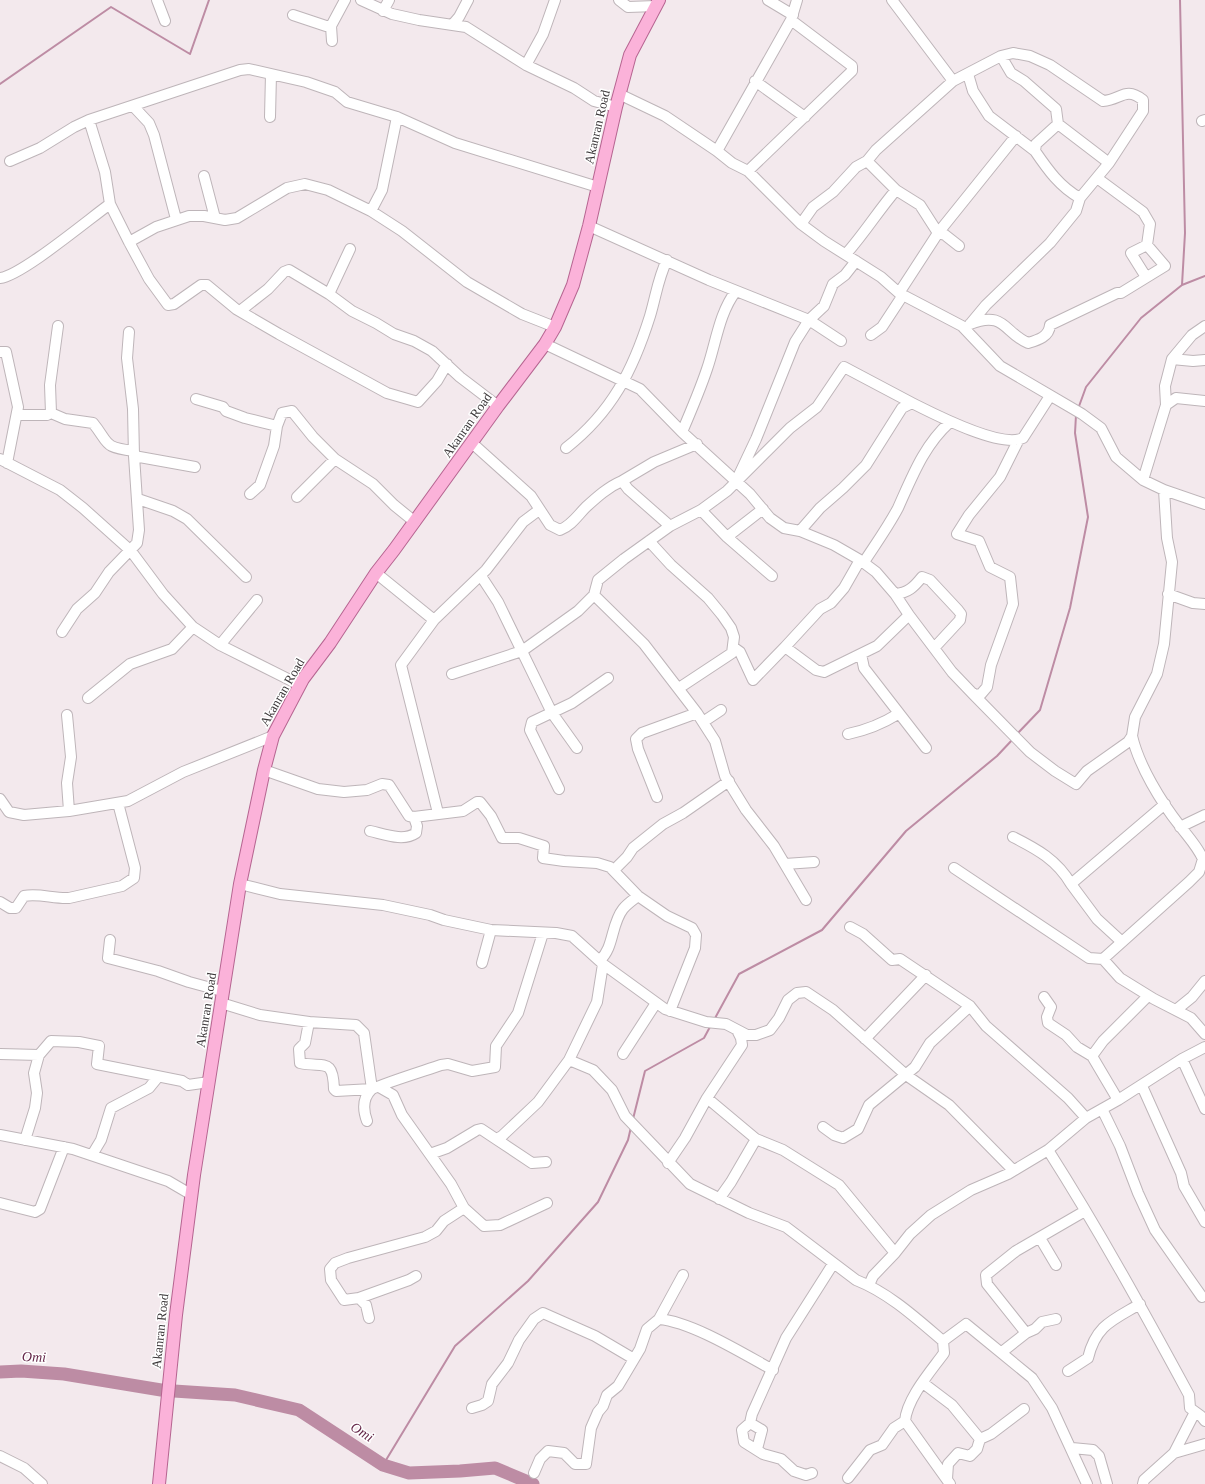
<svg xmlns="http://www.w3.org/2000/svg" width="1205" height="1484" viewBox="0 0 1205 1484" font-family="'Times New Roman',serif">
  <rect width="100%" height="100%" fill="#f3e9ed"/>
  <g fill="none" stroke-linecap="round" stroke-linejoin="round">
    <path stroke="#bd8ca4" stroke-width="2" d="M1180,0L1185,233L1182,285
      M0,84L111,7L190,54L209,0
      M1078,409L1086,387L1141,318L1182,285L1205,276
      M1017,734L1040,710L1070,608L1088,517L1075,433L1076,415
      M714,1020L739,974L822,930L906,831L997,756L1013,739
      M633,1119L645,1071L704,1038L711,1025
      M383,1465L455,1346L528,1281L598,1202L628,1140L631,1127"/>
    <path stroke="#bd8ca4" stroke-width="13" d="M0,1372L21,1371L64,1374L161,1390
      M174,1391L235,1395L299,1410L383,1465L409,1473L460,1471L495,1468L533,1484"/>
    <g stroke="#beb5b9" stroke-width="12">
      <path id="minor" d="M157,0L165,21
        M361,0L392,14L419,20L466,27L526,65L574,88L594,101L616,107
        M619,0L628,7L656,6
        M768,0L793,15
        M892,0L953,81
        M383,11L389,0
        M293,15L326,26H331L345,0
        M453,24L459,17L468,0
        M331,26L332,41
        M526,65L543,34L555,0
        M968,74L973,91L989,116L1035,151L1036,144L1058,124L1056,109L1024,81L1011,73L1001,56
        M755,81L805,117
        M619,94L665,116L717,151L732,163L748,171L801,224L824,241L881,277L899,293L962,326L1000,366L1082,414L1101,428L1116,457L1143,480L1164,490L1205,504
        M134,107L149,123L154,135L176,219
        M270,117L271,74
        M89,120L105,172L110,204L129,242L156,227L189,216H204L225,220L237,218L287,188L305,184L328,190L371,211L402,231L467,282L522,314L555,327
        M1202,121L1205,120
        M1058,124L1109,163
        M717,151L791,20L797,0
        M1035,151C1048,170 1060,187 1080,198
        M10,161L40,148L74,127L89,120L240,70L249,69L306,82L335,92L347,102L397,117L455,143L598,187
        M867,161L896,190L920,205L938,233L945,235L959,246
        M748,171L852,71V66L791,20
        M204,176L215,218
        M1097,178L1143,212L1150,224L1147,245L1131,253L1146,277
        M371,211L382,190L397,117
        M801,224L813,207L833,192L856,167L867,161L876,150L953,81L1001,56L1013,53L1030,56L1050,65L1103,101C1121,100 1125,86 1143,100V111L1109,163L1080,198L1076,211L1050,243L986,305L971,323
        M589,226L709,280L809,320L841,341
        M129,242L149,279L168,305L174,304L201,285H207L236,309L279,334L387,393L418,402L437,381L447,364
        M846,254C864,234 878,211 896,190
        M0,278C21,276 89,219 110,204
        M899,293L938,233L1016,136
        M329,294L350,249
        M240,311L268,289L284,272L289,270L329,294L352,311L376,323L394,334L414,341L432,351L460,377L498,406
        M970,324C1005,310 1004,333 1028,343C1038,340 1049,337 1050,325L1117,293H1121L1165,266L1147,245
        M871,335L882,327L903,295
        M545,344L640,389L682,432L750,494L770,518L784,528L800,531L834,545L860,560L876,572L895,594L909,615L952,672L974,695L1030,752L1055,771L1076,784L1087,771L1128,742L1132,736L1135,717L1157,674L1164,644L1172,562L1167,538L1164,490
        M0,352H6L18,407L7,463
        M1172,359L1193,361L1205,360
        M196,399L223,407L226,411L245,418L277,426L282,413L292,411L313,437L335,459L373,484L394,505L415,522
        M1166,405L1176,398L1205,401
        M51,413L65,419L93,423C110,444 102,447 134,451
        M18,415H47L51,413L50,385L58,326
        M682,432C691,411 700,390 707,369C716,343 719,313 736,291
        M472,443L531,496L550,525L560,530C572,525 577,516 586,507C597,497 608,487 622,481L628,489L670,526
        M566,448C612,412 633,370 650,316C656,296 658,278 667,260
        M134,456L195,467
        M0,459L60,490L83,508L131,551L163,594L193,627L220,645L300,685
        M739,475L756,439L795,342L809,320L824,306L833,284L845,275L856,261
        M1143,480L1166,405L1165,386L1172,359L1192,335L1205,326
        M622,481L654,462L697,444
        M250,494L260,485L274,446L277,426
        M297,497L335,459
        M138,499L173,511L187,519L246,577
        M701,510L727,537L772,576
        M800,531L820,508L843,488L866,465L902,408L912,403C934,414 1001,449 1023,438L1050,396
        M727,537L763,509
        M649,541L671,565L708,598L722,615L731,628L734,637L732,653L679,688
        M864,562C875,545 888,527 898,508C912,477 924,445 950,422
        M376,573L434,620
        M481,576L498,602L552,713L577,748
        M895,594C908,593 914,587 922,577L930,580L958,610L961,614L960,620L935,647
        M1168,594L1193,603L1205,604
        M594,595L644,644L697,713L715,741L725,776L746,810L774,846L806,900
        M62,632L77,609L95,593L109,572L137,543L139,530L134,456L133,409L127,358L129,332
        M220,645L257,600
        M733,647L740,652L753,680L785,647L816,670L824,672L877,646L909,615
        M785,647L820,609L831,603L844,588L860,560
        M861,654L864,668L926,748
        M452,674L522,651L578,611L594,595L598,580L624,559L670,526L701,510L727,491L790,428L817,407L844,367L912,403
        M974,695L981,694L987,687L991,665L1013,604L1010,577L990,567L979,541L957,534L969,515L1000,477L1018,441
        M88,698L130,664L172,649L193,627
        M67,715L71,757L67,783L69,811
        M703,722L721,710
        M848,734C867,730 882,724 898,714
        M264,770L318,789L344,792L367,790L382,784L389,785L409,816L414,817L463,811L477,802H480L491,816L502,838H519L544,846L543,858L564,861L597,863L610,867L638,896L667,916L692,928L696,935L695,948L670,1011
        M559,789L530,730L532,722L572,703L608,678
        M657,797L638,749L636,739L642,733L697,713
        M0,799L9,812L24,815L69,811L128,801L183,772L273,736
        M438,813L401,665L434,620L486,570L523,522L539,510
        M1180,827L1205,815
        M370,831C384,834 403,842 416,833L417,826L414,817
        M1013,837C1037,849 1057,860 1071,884
        M785,864L814,862
        M954,868L1089,958L1103,959L1120,978L1154,999L1191,1018L1205,1034
        M614,870L627,857L633,848L663,824L683,813L729,781
        M240,884L280,894L383,905L430,915L444,920L491,930L556,933L572,936L603,964L665,1009L706,1022L726,1024L747,1035H756L770,1030L779,1018L788,1000L797,993L806,992L833,1010L906,1075L949,1105L1013,1170
        M0,902L10,908H16L24,896C39,893 54,899 69,898L122,886L134,878L135,868L118,803
        M850,927L863,934L892,960L900,959L970,1006L986,1026L1068,1098L1086,1118
        M110,940L108,958L158,971L189,982L222,991
        M1122,942L1097,919L1071,884L1165,804
        M1103,959L1189,882L1199,872L1203,859C1197,846 1189,838 1180,826C1161,802 1139,766 1132,736
        M600,960C614,948 611,924 623,909C627,904 633,900 638,896
        M482,963L491,930
        M1044,997L1051,1007L1047,1017L1048,1023L1066,1035L1077,1047L1092,1056L1118,1100
        M221,1003L260,1015L309,1022L356,1025L364,1033L372,1089L336,1091L334,1089C333,1057 324,1068 300,1063L299,1049L305,1043L309,1022
        M1176,1010L1192,997L1205,981
        M865,1039L926,975
        M0,1054L39,1055
        M623,1054L656,1003
        M1092,1056L1103,1041L1148,996
        M1182,1059L1205,1109
        M569,1060L593,1070L612,1090L625,1116L690,1184L749,1213L786,1227L856,1280C889,1293 916,1318 943,1341L944,1353C931,1371 907,1398 905,1421L950,1484
        M1142,1086L1181,1173L1184,1186L1205,1222
        M379,1087L393,1095L402,1115L451,1184L464,1208L484,1226L500,1225L547,1203
        M707,1098L756,1139L731,1182L719,1199
        M1102,1109L1120,1146L1138,1193L1155,1230L1202,1297
        M367,1121C363,1110 362,1099 371,1090C375,1086 430,1069 441,1065L448,1064L472,1071L495,1067L496,1046L518,1013L543,933
        M823,1127L834,1135L843,1138L858,1129L869,1105L915,1067L930,1043L970,1006
        M0,1135L73,1149L168,1181L192,1195
        M496,1139L532,1163L546,1162
        M756,1139L783,1150L839,1185L895,1253
        M25,1140L35,1108L37,1093L34,1073L39,1055L51,1041L79,1042L99,1046L97,1064L182,1081L188,1085L209,1082
        M1048,1150C1099,1230 1144,1312 1189,1395L1190,1408L1201,1416L1205,1421
        M430,1154L447,1148L477,1130L481,1129L496,1139L502,1136L538,1102L569,1060L597,1002L603,964
        M92,1155L101,1140L111,1108L149,1088L158,1077
        M668,1163L685,1138L707,1098L742,1045L741,1038L737,1030
        M0,1203L35,1212L40,1209L64,1147
        M1040,1238L1056,1265
        M416,1276L409,1280L359,1298L344,1300L331,1280L330,1269L335,1263L348,1258L425,1237L436,1231L444,1221L464,1208
        M869,1285L873,1276L895,1253L910,1234L931,1215L971,1190L1008,1174L1048,1150L1086,1118L1118,1100L1182,1059L1205,1047
        M359,1298L366,1305L369,1318
        M659,1319C692,1322 742,1353 773,1370
        M1026,1333L1035,1329L1042,1322L1056,1319
        M943,1341L966,1324L1032,1378L1052,1408L1087,1484
        M1002,1352L1026,1333L987,1284L986,1275L1016,1251L1085,1211
        M1068,1371L1088,1358C1096,1325 1113,1320 1140,1304
        M923,1383L952,1405L980,1439
        M472,1408L482,1405L488,1401L492,1384L508,1363L519,1340L534,1319L543,1313L595,1336L634,1359
        M750,1423L742,1430L744,1442L763,1454L781,1459L794,1471L806,1475L812,1473
        M1072,1448L1093,1450L1099,1456L1107,1484
        M757,1449L762,1430L750,1423L752,1414L786,1338L833,1264
        M1174,1453L1195,1412
        M0,1456L24,1468L42,1484
        M534,1473L540,1459L548,1451L564,1453L575,1464H586L591,1428L598,1412L603,1406L607,1395L618,1386L640,1349L647,1329L659,1319L683,1275
        M848,1478L870,1450L882,1445L894,1428L905,1421
        M947,1479L948,1464L958,1453L970,1456L977,1449L980,1439L991,1434L1024,1409
        M1143,1484L1144,1480L1174,1453L1205,1444"/>
    </g>
    <g stroke="#b66591" stroke-width="14">
      <path id="major" d="M159,1484L176,1315L194,1175L240,884L264,770L273,736L303,679L330,643L376,573L394,550L498,406L545,344L555,327L573,285L589,226L616,107L630,55L659,0"/>
    </g>
    <use href="#minor" stroke="#fff" stroke-width="10"/>
    <use href="#major" stroke="#fbb2d9" stroke-width="12"/>
  </g>
  <g text-anchor="middle" dominant-baseline="central" stroke-width="3" stroke-linejoin="round" paint-order="stroke">
    <g font-size="13" fill="#3b3739" stroke="#fff">
      <text transform="translate(597 127) rotate(-77)">Akanran Road</text>
      <text transform="translate(467 425) rotate(-55)">Akanran Road</text>
      <text transform="translate(282 692) rotate(-60)">Akanran Road</text>
      <text transform="translate(206 1010) rotate(-81)">Akanran Road</text>
      <text transform="translate(160 1331) rotate(-84)">Akanran Road</text>
    </g>
    <g font-size="14" font-style="italic" fill="#65284a" stroke="#fff">
      <text transform="translate(34 1357) rotate(2)">Omi</text>
      <text transform="translate(362 1432) rotate(33)">Omi</text>
    </g>
  </g>
</svg>
